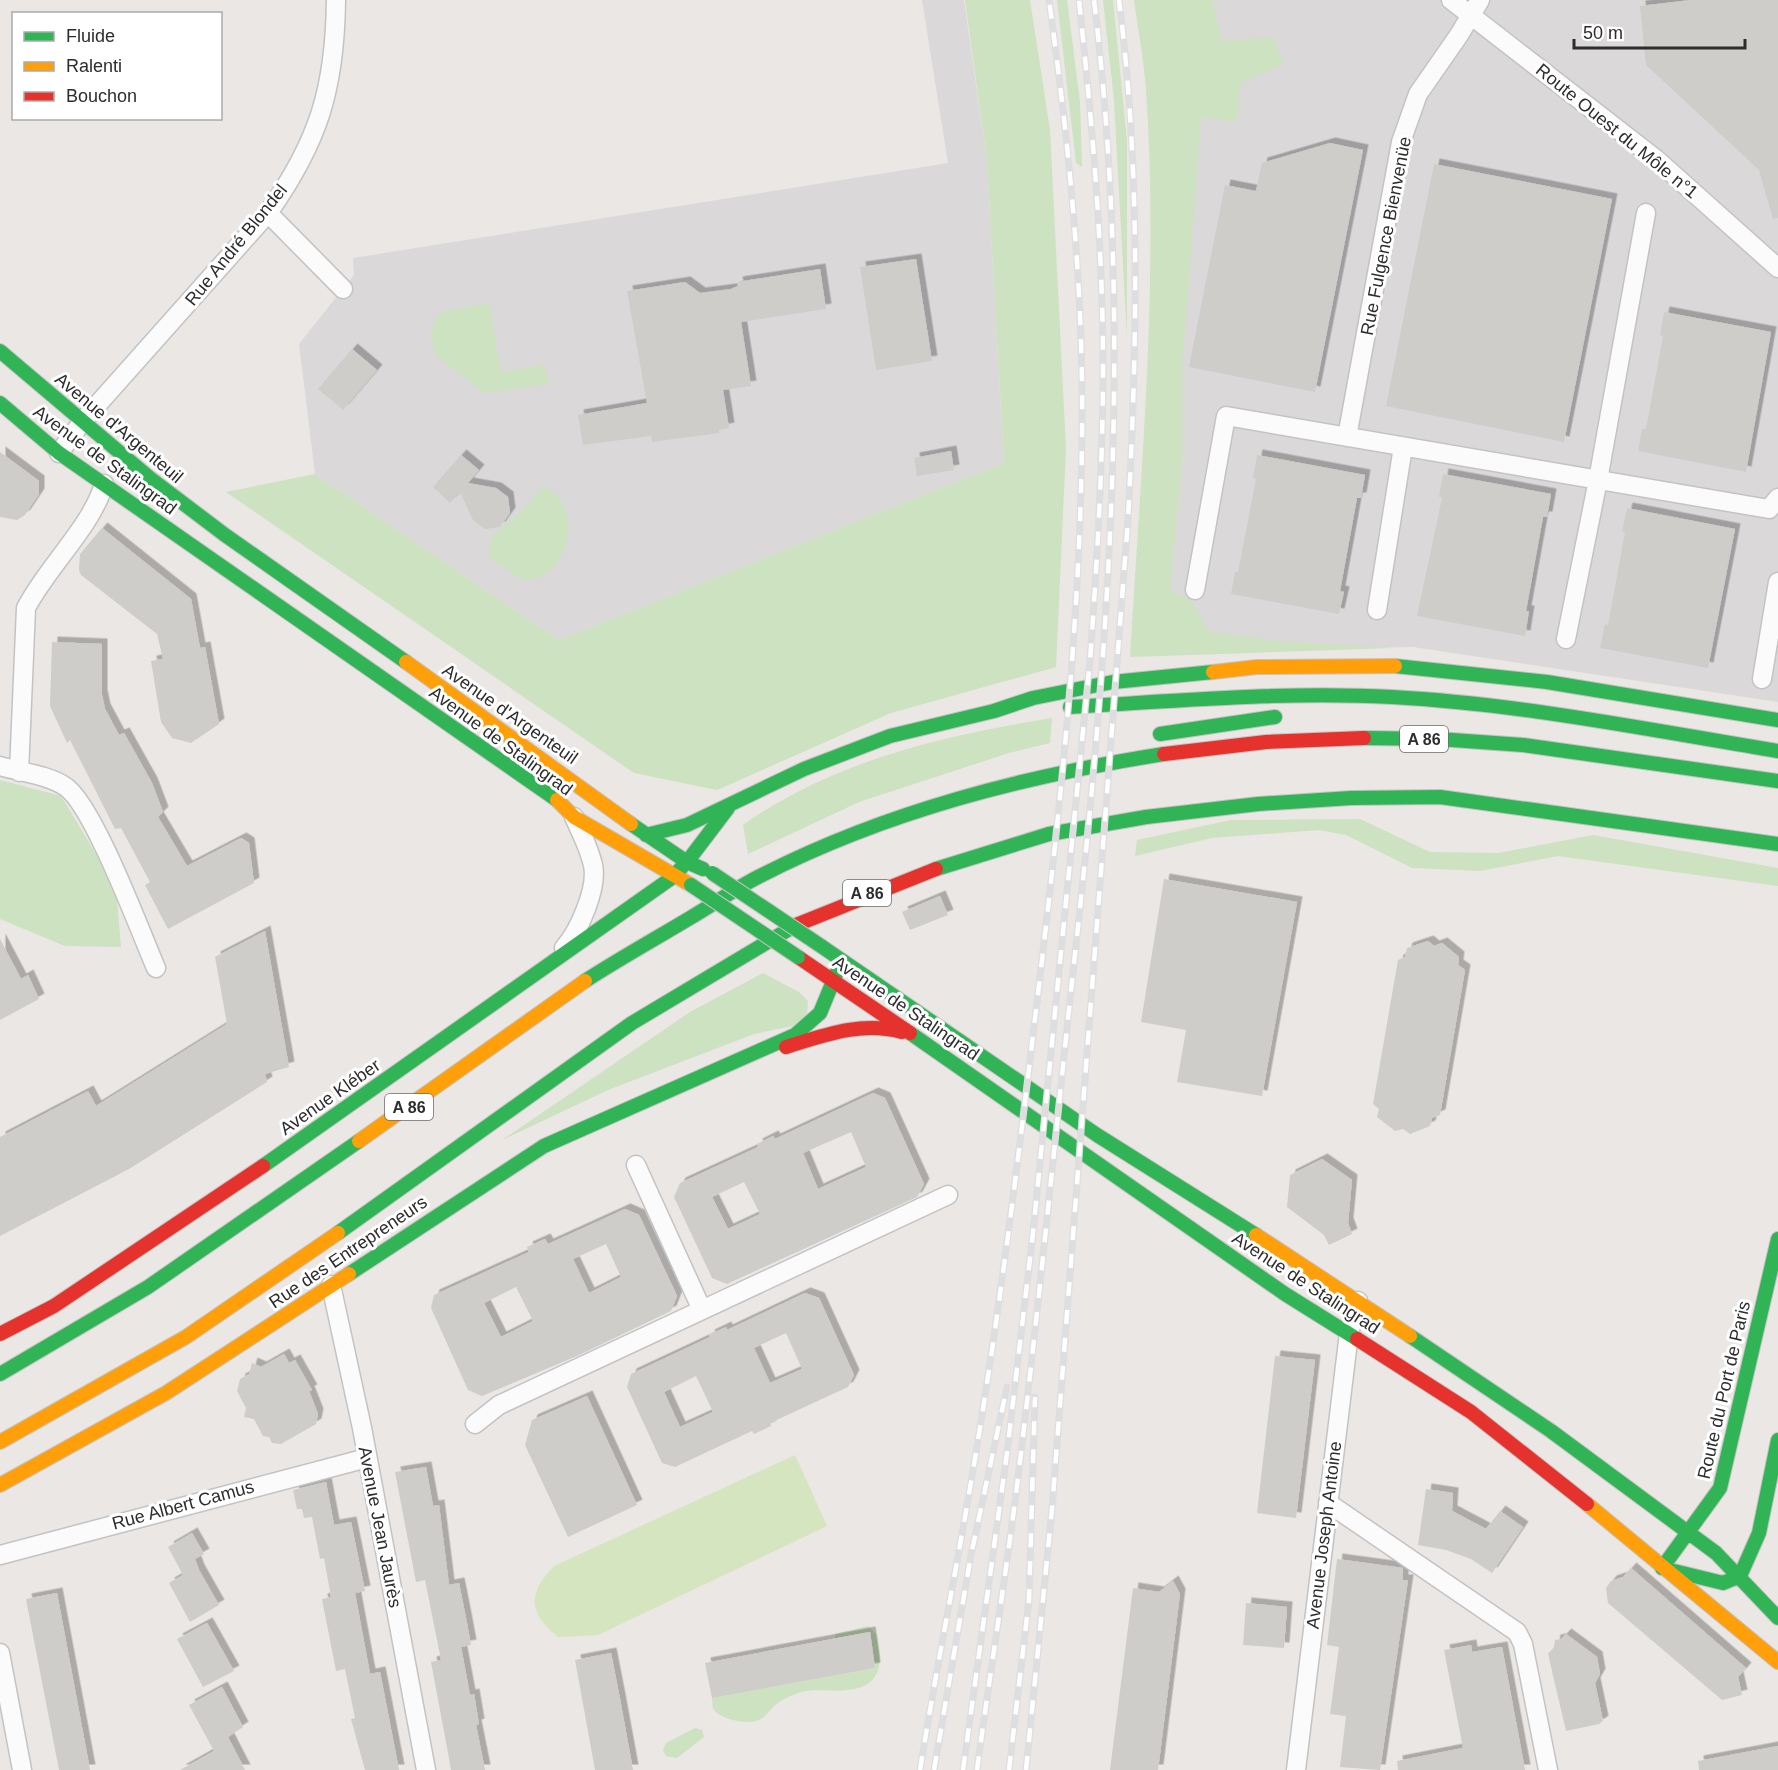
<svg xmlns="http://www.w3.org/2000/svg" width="1778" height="1770" viewBox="0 0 1778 1770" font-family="Helvetica,sans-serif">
  <defs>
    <filter id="shadow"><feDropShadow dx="5.5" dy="-5.5" stdDeviation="0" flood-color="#0004"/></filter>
  </defs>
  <rect width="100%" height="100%" fill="#eae7e4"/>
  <path fill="#dbd8da" d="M922,0H964L987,161L1004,463L559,640L315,474L299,344L354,275L353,258L948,163Z
    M1162,0H1778V702L1413,647L1163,652L1183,455L1181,130Z"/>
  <path fill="#cce2c0" d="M965,0H1030L1050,130L1066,449L1056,667L891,713L717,790L634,773L226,492L315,474L559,640L1004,463L987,161Z
    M1057,0H1067L1080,102L1082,167L1076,163Z
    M1103,0H1113L1127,141V338L1114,100Z
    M1134,0H1213L1221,41L1272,37L1284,64L1241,83L1236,122L1201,117L1183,361V455L1170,590L1193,601L1208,631L1268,640L1393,648L1130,657C1141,469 1159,279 1146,90C1144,60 1138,30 1134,0Z
    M489,303L501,372L544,365L549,384L484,393L436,356L430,336L435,319L443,311Z
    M544,486C550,490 558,495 561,501C579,529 562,583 522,580L488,557L492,536L521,511Z
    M1052,718L1050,743L1009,753L859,802L748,854L743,825C833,761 945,735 1052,718Z
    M0,780L61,796L116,887L121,947L65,946L0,919Z
    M1360,819L1430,852L1499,853L1593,835L1778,868V886L1558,856L1480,871L1412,868L1346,835L1319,830L1212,838L1135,856L1137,840L1231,820Z
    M763,973L799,992L808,1001L807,1015L793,1026L754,1034L608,1090L502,1140L690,1012Z
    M868,1626L877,1635C880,1650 884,1672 869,1683C850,1696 822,1687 801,1692C792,1695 780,1700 773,1707C767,1713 764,1719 756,1721C744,1724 720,1719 713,1709L712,1698L875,1668L870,1632L835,1638V1634Z
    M695,1728L702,1730L704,1737L677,1758L666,1756L663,1750L666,1743Z"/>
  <path fill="#d5e5bf" d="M795,1455L827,1526L598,1635L558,1637C528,1613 527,1594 554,1566Z"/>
  <path fill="#cfcdca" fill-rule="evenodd" filter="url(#shadow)" d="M1691,0H1778V218L1773,219L1759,170L1646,65L1640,6Z
    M1330,143L1363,150L1315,392L1189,367L1225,185L1256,191L1262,163Z
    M1434,164L1612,199L1564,442L1386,406Z
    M916,259L932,361L876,370L860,267Z
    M820,269L826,309L741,322L751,386L723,390L729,428L719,430V433L652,442L651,436L583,445L578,415L647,403L627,291L685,282L700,293L731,289L738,286L737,282Z
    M1664,312L1771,332L1746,472L1638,451L1642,429H1646L1663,336L1660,335Z
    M352,349L377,370L343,410L318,389Z
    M951,451L954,470L917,476L914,458Z
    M0,452L39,481V494L25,515L17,520L0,517Z
    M461,455L479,470L468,483L496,488L508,497L510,513L500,527L486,529L479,525L473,520L460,492L450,503L433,487Z
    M1257,455L1365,475L1361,498H1357L1340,591L1344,592L1339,614L1231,594L1235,572H1238L1256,479L1253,478Z
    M1443,474L1551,494L1547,517H1543L1526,611H1529L1525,636L1417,616L1442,498L1439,497Z
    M1627,508L1735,529L1708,668L1600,648L1605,624L1608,625L1625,532H1622Z
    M102,528L191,599L200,648L205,647L219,724L191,743L172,738L161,722L151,661L163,659L157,634L81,575L79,570L80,554Z
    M52,642L102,644V695L105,709L119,735L124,733L152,783L163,812L158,817L187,866L241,838L249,843L254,883L168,929L145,885L150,882L121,828L115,829L70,740L67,743L50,706Z
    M1164,879L1297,902L1262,1096L1177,1082L1186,1030L1141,1022Z
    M940,896L948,915L910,930L902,912Z
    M265,931L289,1067L265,1074L267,1082L129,1169L0,1236V1137L88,1091L96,1106L227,1024L215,957Z
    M0,939L21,979L28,975L39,999L0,1020Z
    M1428,941L1434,946L1442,943L1459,957L1458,965L1465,970L1440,1115L1432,1118L1430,1126L1410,1134L1403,1129L1395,1131L1377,1117L1379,1109L1373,1104L1398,960L1405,957L1407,948Z
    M873,1093L885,1098L924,1184L917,1197L727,1284L712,1278L674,1197L680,1183L758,1147L757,1144L773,1136L775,1139ZM851,1132L866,1167L818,1189L803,1153ZM744,1182L760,1214L728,1229L712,1197Z
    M1322,1159L1352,1180L1348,1223L1352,1234L1329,1245L1324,1235L1287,1207L1290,1175Z
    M625,1209L639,1215L677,1296L671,1311L577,1356L482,1396L468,1390L431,1308L434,1295L529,1252L527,1247L545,1239L548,1244ZM606,1244L621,1277L589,1293L573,1259ZM516,1287L533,1321L501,1337L484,1303Z
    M805,1293L819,1298L854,1375L848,1387L770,1423L771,1426L754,1434L752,1431L675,1467L662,1463L627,1387L631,1374L710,1337L709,1335L726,1327L727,1330ZM786,1333L802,1369L770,1383L754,1348ZM696,1376L713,1412L680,1427L664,1392Z
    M284,1354L289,1363L295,1360L312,1390L309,1391L318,1414L316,1424L281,1444L272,1443L269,1437L263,1436L254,1419L244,1417L246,1408L237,1391L240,1379L249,1374L252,1363L261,1367Z
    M1275,1356L1315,1360L1296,1518L1257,1513Z
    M587,1396L637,1505L568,1537L525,1445L532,1420Z
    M426,1467L433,1506L439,1505L449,1585L459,1583L466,1618L471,1645L461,1647L470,1695L474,1694L479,1724L476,1725L485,1770H451L448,1753L431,1662L441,1660L425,1580L416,1582L395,1472Z
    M326,1482L334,1525L351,1522L365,1591L355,1593L370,1674L380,1672L399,1770H365L351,1719L355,1718L345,1669L336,1671L322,1599L331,1597L324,1558L320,1559L312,1517L304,1518L302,1509H297L293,1490Z
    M1426,1489L1453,1493L1452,1511L1486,1529L1500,1511L1523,1527L1492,1573L1471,1559L1446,1550L1418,1545Z
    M192,1533L204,1554L195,1559L199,1570L219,1605L190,1622L169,1583L183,1575L168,1547Z
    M1337,1559L1403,1568V1580H1408L1380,1770L1340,1767L1346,1716L1330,1714L1339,1647L1327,1645Z
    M1631,1568L1746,1668L1738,1677L1742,1695L1722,1700L1608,1603L1606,1588L1611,1581L1623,1577Z
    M1173,1581L1180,1594L1158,1770H1110L1133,1588L1159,1592Z
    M57,1593L90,1770H59L26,1599Z
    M1246,1603L1287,1607L1284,1648L1243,1645Z
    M207,1623L234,1671L203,1687L177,1639Z
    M870,1632L875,1668L712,1698L705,1663Z
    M1566,1634L1597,1657L1600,1674L1595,1683L1603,1721L1599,1724L1566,1731L1548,1654L1554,1647L1555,1640L1561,1639Z
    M1471,1645L1472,1652L1502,1647L1525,1770H1398L1397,1761L1463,1748L1444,1650Z
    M611,1653L620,1699L633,1770H595L575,1660Z
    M222,1687L243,1727L228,1737L245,1770H180L214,1751L189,1705Z
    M1778,1746V1770H1699L1698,1761Z"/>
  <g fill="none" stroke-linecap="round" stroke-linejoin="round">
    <g stroke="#c4c3c3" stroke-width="21">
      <path id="street" d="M1451,0L1656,159L1778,268
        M268,213L343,289
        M1347,437L1401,142L1418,94L1459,35L1480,0
        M59,453L82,422L268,213C319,141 335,88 336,0
        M1195,590L1226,416L1769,509L1778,498
        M1377,610L1403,447
        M1566,639L1598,480L1646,213
        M1762,679L1778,582
        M0,766C20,772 49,775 66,787C94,807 140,931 156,968
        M19,772L26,608C47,567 92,526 104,484
        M564,948C579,931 598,888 593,865C589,848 581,832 574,817
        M636,1165L702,1310
        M331,1285L362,1428L426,1770
        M475,1424L499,1405L948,1195
        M1328,1503L1517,1632L1523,1644L1548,1770
        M0,1555L367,1458
        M0,1653L22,1770
        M1296,1770L1349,1333L1358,1301"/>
    </g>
    <g stroke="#c4c3c3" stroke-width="16">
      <path id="fast" d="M0,351L151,479L225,535L406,662
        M0,403L59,453L557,800
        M1395,666L1547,682L1778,720
        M1070,707C1177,701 1285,691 1392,697C1522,704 1650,730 1778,751
        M1160,734L1275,717
        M1364,738L1438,739L1523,745L1778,781
        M631,824L687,862L703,869
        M646,835L687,825L804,769L890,736L994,711L1033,698L1113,682L1213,672
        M687,862L728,808
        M936,869L1049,834L1146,817L1258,804L1351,798L1440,797L1778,844
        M821,946L1097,1135L1256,1235
        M585,981C619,959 655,939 690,918C714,904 736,888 760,876C887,811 1025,776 1164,754
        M910,1033L1285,1294L1357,1339
        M263,1166L673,877L682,867
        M338,1233L632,1023L796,925
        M349,1274L544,1146L795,1035L820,1013L839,967
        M1410,1336L1551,1431L1716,1553L1778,1618
        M0,1374L148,1287L359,1141
        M1662,1568L1720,1488L1778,1239
        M1674,1571L1723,1583L1740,1576
        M1740,1576L1759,1533L1778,1440"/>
    </g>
    <g stroke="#c4c3c3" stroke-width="16">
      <path id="slow" d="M406,662L631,824
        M1213,672L1257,667L1395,666
        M557,800L574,817L691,885
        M359,1141L585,981
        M1256,1235L1410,1336
        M0,1442L186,1337L338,1233
        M0,1485L166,1393L349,1274
        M1587,1504L1778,1662"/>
    </g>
    <g stroke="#c4c3c3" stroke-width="16">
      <path id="jam" d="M1164,754L1266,742L1364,738
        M796,925L936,869
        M798,957L910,1033
        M786,1047C825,1035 862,1021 902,1032
        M0,1334L54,1306L263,1166
        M1357,1339L1471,1412L1587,1504"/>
    </g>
    <use href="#street" stroke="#fcfbfb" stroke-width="18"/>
    <use href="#fast" stroke="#30b455" stroke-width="14"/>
    <use href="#slow" stroke="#ff9f0a" stroke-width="14"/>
    <use href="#jam" stroke="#e5322d" stroke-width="14"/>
    <g stroke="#dedee0" stroke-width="7">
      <path id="rail" d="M920,1770C935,1676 954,1582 970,1488C996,1337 1015,1187 1033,1035C1057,837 1080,637 1082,437C1084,291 1069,145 1049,0
        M934,1770L971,1555L1007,1387
        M963,1770L1007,1453L1033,1233L1090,661C1097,563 1103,465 1103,367C1103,244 1092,122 1079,0
        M977,1770C990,1673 1006,1575 1018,1478C1040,1297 1057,1117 1077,936C1111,625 1132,312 1094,0
        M1009,1770L1029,1600L1035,1397
        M1026,1770L1052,1509L1128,520C1137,346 1141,173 1119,0"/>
    </g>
    <use href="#rail" stroke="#fff" stroke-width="4.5" stroke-dasharray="14" stroke-linecap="butt"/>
    <g stroke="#c4c3c3" stroke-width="16" stroke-linecap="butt">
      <path id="fast-bridge" d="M712,873L821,946
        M691,885L798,957"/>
    </g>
    <use href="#fast-bridge" stroke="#30b455" stroke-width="14"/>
  </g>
  <g text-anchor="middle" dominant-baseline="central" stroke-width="6" stroke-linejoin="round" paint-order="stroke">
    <g fill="#fff" stroke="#6c6c6c" stroke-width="1.5">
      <rect x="1400" y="726" width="48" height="26" rx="4.5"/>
      <rect x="843" y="880" width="48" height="26" rx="4.5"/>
      <rect x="385" y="1094" width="48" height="26" rx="4.5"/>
    </g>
    <g font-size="16" font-weight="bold" fill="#2d2d2d">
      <text x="1424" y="739">A 86</text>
      <text x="867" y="893">A 86</text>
      <text x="409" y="1107">A 86</text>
    </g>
    <g font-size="18" fill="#2d2d2d" stroke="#fff">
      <text transform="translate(1617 131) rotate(39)">Route Ouest du Môle n°1</text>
      <text transform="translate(1386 236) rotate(-79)">Rue Fulgence Bienvenüe</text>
      <text transform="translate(236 245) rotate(-51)">Rue André Blondel</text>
      <text transform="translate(119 428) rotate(40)">Avenue d'Argenteuil</text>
      <text transform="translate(105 460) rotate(36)">Avenue de Stalingrad</text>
      <text transform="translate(510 714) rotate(35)">Avenue d'Argenteuil</text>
      <text transform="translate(501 741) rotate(36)">Avenue de Stalingrad</text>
      <text transform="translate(906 1008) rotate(34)">Avenue de Stalingrad</text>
      <text transform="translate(330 1097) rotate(-35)">Avenue Kléber</text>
      <text transform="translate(348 1252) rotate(-34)">Rue des Entrepreneurs</text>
      <text transform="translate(1306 1283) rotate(33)">Avenue de Stalingrad</text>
      <text transform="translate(1724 1390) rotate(-77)">Route du Port de Paris</text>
      <text transform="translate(183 1505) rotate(-15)">Rue Albert Camus</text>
      <text transform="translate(380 1527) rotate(79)">Avenue Jean Jaurès</text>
      <text transform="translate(1324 1535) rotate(-83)">Avenue Joseph Antoine</text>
    </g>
  </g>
  <rect x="12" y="12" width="210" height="108" fill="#ffffff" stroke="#ababab" stroke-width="1.5"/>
  <rect x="24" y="32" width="30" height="9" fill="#30b455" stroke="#ababab" stroke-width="1.5"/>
  <text x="66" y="42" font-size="18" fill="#2d2d2d">Fluide</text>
  <rect x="24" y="62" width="30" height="9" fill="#ff9f0a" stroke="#ababab" stroke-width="1.5"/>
  <text x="66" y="72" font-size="18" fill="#2d2d2d">Ralenti</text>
  <rect x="24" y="92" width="30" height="9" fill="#e5322d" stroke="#ababab" stroke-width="1.5"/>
  <text x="66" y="102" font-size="18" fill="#2d2d2d">Bouchon</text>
  <path d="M1574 39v9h171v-9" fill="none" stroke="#2d2d2d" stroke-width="3"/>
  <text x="1583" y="39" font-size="18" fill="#2d2d2d" stroke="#ffffff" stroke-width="4.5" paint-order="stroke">50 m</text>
</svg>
